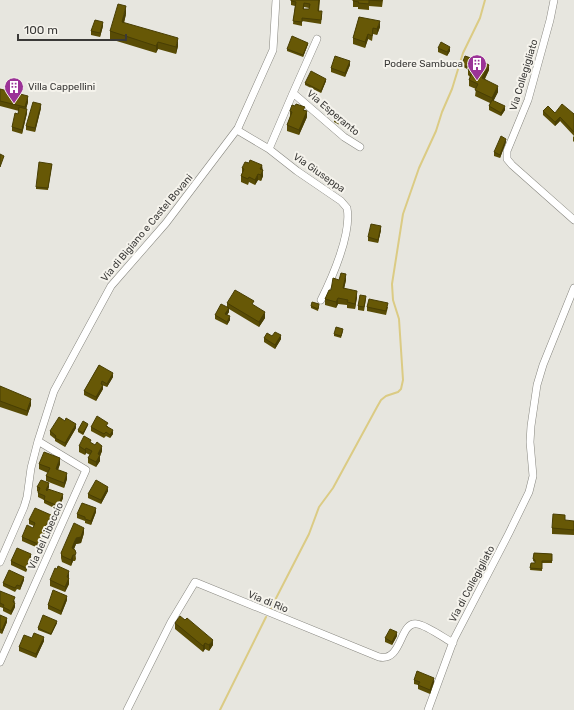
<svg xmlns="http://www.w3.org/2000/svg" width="574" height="710" viewBox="0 0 574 710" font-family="Rubik,sans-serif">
  <rect width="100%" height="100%" fill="#e7e6df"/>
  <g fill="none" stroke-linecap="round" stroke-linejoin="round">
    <path stroke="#dbcb84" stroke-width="2" d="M271,608L309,534L319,507L333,488L377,407L381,400L386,396L398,392L401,389L403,380L399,319L393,300L392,284L403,214L419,168L436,131L442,112L452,89L463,53L480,18L485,0
      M220,710L266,617"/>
    <g stroke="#87867f" stroke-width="8">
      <path id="minor" d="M554,0L550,20L528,100L507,151V159L512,165L574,220
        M293,93L317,39
        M237,130L269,149L297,171L341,201L347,208C352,233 332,278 321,300
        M269,149L293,93L344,137L360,147
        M0,562L24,507L27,497L31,468L38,441L54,391L111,286L166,223L238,128L273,50L276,0
        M0,662L86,470L38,441
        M127,710L171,622L195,582L379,657C403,662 399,621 417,624C426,625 444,638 453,643
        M428,710L454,639L509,533L529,492L533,476L530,442L531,426L537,385L543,365L574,288"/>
    </g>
    <use href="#minor" stroke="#fff" stroke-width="7"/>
  </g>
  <path fill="#594c05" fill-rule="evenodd" d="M291,0H320L319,11L322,15L321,24L302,21V26L293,24L295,6L291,5ZM304,7L309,8V9H304Z
    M353,0H383L382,7L369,6V10L358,9V7H353Z
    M126,14L124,23L178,46L176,54L158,49L156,53L110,39V31Z
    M359,17L380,27L377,35L373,34L372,41L368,39L365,48L353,44V38Z
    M103,26L100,37L91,35V31Z
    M308,44L303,57L287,51V49Z
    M438,48L450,51L447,56L438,52Z
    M471,60L467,69L462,66V64Z
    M350,65L345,77L331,72V68Z
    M468,70H489L485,79L498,92L493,101L505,110L501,116L489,110V106L490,103L475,96L476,89L469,86V80L470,77L468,75Z
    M326,81L321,93L305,85V83Z
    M0,90L28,102L26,109L27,113L22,134L12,131V127L19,111L0,106Z
    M41,108L35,132L26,130V126Z
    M305,110L307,117L299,135L287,131V125L290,117V111Z
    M543,111L555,113L574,114V142L573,141V137L574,136L560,121L555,126L543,115Z
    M334,120L345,121L342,126L334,122Z
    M506,142L500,158L494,156V152Z
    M249,163L262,165L263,176L261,181L258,180L255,185L249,182L248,185L241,182V176L242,173V168Z
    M52,164L48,190L36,189V187Z
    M381,230L378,243L368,241V237Z
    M339,280H346L344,288L357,297L355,309L347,308V305L338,304L336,308L325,305V299Z
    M366,299L364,311L358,310V306Z
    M227,303L254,306L265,318L259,327L229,309V312L227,315L230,320L227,325L215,319V315L227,307Z
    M311,306H319L318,311L311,308Z
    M367,307H388L386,315L367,311Z
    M343,331L341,338L334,336V334Z
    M272,336L281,339L275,349L264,342V338Z
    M99,365L113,377L107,387L102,385L103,389L96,401L84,395V391Z
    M0,386L31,405L27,416L0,407Z
    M88,425L83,435L78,432V430Z
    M108,426V427L113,434L110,438L106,436L104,438L91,431V427Z
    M76,428L65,447L55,441V439L50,435V431Z
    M91,443L102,451L100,456V461L96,467L88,463V458L90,455L86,453L85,455L79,452V446Z
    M39,464H60L58,470L67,479L64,488L46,481V476L48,473L39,469Z
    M37,487H49L48,489L63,498L58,510L44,503V500L38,497V492L37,491Z
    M108,491L101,504L88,498V494Z
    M96,512L91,525L85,523V521L77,518V514Z
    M51,519L38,548L22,541V537L33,528L34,526L29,524V520Z
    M574,521V535L552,534V528Z
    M84,533L81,543L76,544L74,549L75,550L76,559L75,561H73L71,566L62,562L61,558V553Z
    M534,553L552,554V563H542V571L530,570L531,563H535V562L533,561Z
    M31,558L26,572L11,565V561Z
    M69,576V584L65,592L50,586V580Z
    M24,580L20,590L17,589L15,592L3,586V583Z
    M0,591L15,601L14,603L15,607L11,615L3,611V608L0,607Z
    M67,600L61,615L48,609V605Z
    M0,615L7,622L2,634L0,633Z
    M57,623L51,635L38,630V628Z
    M175,623L213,645L209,651L205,649L203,652L175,629Z
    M397,636L392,645L385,642V638Z
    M32,638L44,641L36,658L19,651V647Z
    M414,680L434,682L430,694L418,689V685L414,684Z"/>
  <path fill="#483e04" d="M126,6V14L122,30V22Z
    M380,21V27L377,35V29Z
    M103,22V26L100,37V33Z
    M368,34V39L365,48V42Z
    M178,38V46L176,54V47Z
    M158,42V49L156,53V46Z
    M308,43V44L303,57V55Z
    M450,47V51L447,56V52Z
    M350,61V65L345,77V73Z
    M489,65V70L482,84V78Z
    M326,79V81L321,93V91Z
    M498,86V92L492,104V98Z
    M28,96V102L25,113V107Z
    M41,104V108L35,132V128Z
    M505,106V110L501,116V113Z
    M27,109V113L22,134V130Z
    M307,111V117L299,135V130Z
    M560,117V121L555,126V122Z
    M506,139V142L500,158V155Z
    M262,165L263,176L261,181L260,169Z
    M258,174V180L255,185V180Z
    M381,226V230L378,243V240Z
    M346,274V280L343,294V288Z
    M357,291V297L355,309V304Z
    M338,298V304L336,308V302Z
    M229,308V312L225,318V314Z
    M265,312V318L259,327V322Z
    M230,316V320L227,325V322Z
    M281,335V339L275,349V345Z
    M113,373V377L107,387V384Z
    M103,385V389L96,401V397Z
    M31,399V405L27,416V411Z
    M76,424V428L65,447V443Z
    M88,424V425L83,435V433Z
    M113,430V434L110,438V435Z
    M102,446V451L100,456V461L96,467V462L98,454Z
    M86,448V453L85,455V450Z
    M60,458V464L56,475V469Z
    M67,473V479L64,488V483Z
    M49,483V487L46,494V490Z
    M108,487V491L101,504V500Z
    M63,494V498L58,510V506Z
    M96,508V512L91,525V521Z
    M51,515V519L38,548V544Z
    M84,528V533L81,543L76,544L72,554V548L76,538Z
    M31,554V558L26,572V568Z
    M73,555V561L71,566V560Z
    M69,571V576L67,583V577Z
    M24,577V580L20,590V586Z
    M69,578V584L65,592V587Z
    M67,596V600L61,615V611Z
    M15,603V607L11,615V611Z
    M7,618V622L2,634V630Z
    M57,621V623L51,635V634Z
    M397,632V636L392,645V642Z
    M44,637V641L36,658V654Z
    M213,640V645L209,651V645Z
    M205,643V649L203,652V646Z
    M434,678V682L430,694V690Z"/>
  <path fill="#675806" stroke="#483e04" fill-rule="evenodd" d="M291,0H319L318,11H322L321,20L302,18V22L293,21L296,2L291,1ZM304,3L310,4L309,9H303Z
    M353,0H382V1L369,0V4L358,3L359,2L353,1Z
    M118,4L126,6L122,22L178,38L176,47L158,42L156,46L110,31Z
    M359,17L380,21L377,29L373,28L372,36L368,34L365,42L353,38Z
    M95,20L103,22L100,33L91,31Z
    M292,36L308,43L303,55L287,49Z
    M441,42L450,47L447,52L438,48Z
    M335,56L350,61L345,73L331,68Z
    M465,56L471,58L467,67L462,64Z
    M474,57L489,65L482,78L498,86L492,98L475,90L478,84L469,80L472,72L468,70Z
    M311,71L326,79L321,91L305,83Z
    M0,89L28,96L25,107L0,101Z
    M492,100L505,106L501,113L489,106Z
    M33,102L41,104L35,128L26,126Z
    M296,104L305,107L303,110L307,111L299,130L287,125L292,112L290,111L292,105L295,106Z
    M562,104L574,114V132L560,117L555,122L543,111L548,106L555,113Z
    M19,107L27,109L22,130L12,127L15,113L18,114Z
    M336,115L345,119L342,124L334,120Z
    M501,136L506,139L500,155L494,152Z
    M0,154L4,156L0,167Z
    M250,160L262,165L260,169L263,170L261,175L258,174L255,180L249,177L248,179L241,176L244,169L242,168L245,162L249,163Z
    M39,162L52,164L48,188L36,187Z
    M371,224L381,226L378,240L368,237Z
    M341,273L346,274L343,288L357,291L355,304L347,302L348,300L338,298L336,302L325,299L329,290H331L333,278L339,280Z
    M235,290L254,301L252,304L265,312L259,322L227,303Z
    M360,295L366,296L364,307L358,306Z
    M369,299L388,303L386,311L367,307Z
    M312,302L319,304L318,309L311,306Z
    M221,304L229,308L225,314L230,316L227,322L215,315Z
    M336,327L343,329L341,336L334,334Z
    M275,332L281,335L275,345L264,338L267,333L272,336Z
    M99,365L113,373L107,384L102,381L101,384L103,385L96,397L84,391Z
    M0,386L31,399L27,411L0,401Z
    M97,416L108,423L106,426L113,430L110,435L106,432L104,434L91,427Z
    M59,417L65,421L66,418L76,424L65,443L55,438L56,436L50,431Z
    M83,421L88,424L83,433L78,430Z
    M84,436L91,440L90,442L95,445L97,442L102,446L98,454L100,455L96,462L88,458L92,451L86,448L85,450L79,446Z
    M44,452L60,458L56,469L67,473L64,483L46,476L50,468L39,464Z
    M41,480L49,483L46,490L47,491L48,489L63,494L58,506L44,500L45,496L38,493L40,488L37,487Z
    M96,480L108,487L101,500L88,494Z
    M82,503L96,508L91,521L85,519V517L77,514Z
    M35,508L51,515L38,544L22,537L27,525L33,528L35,523L29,520Z
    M553,514L565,515V520L574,521V530L552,528Z
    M74,523L84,528L81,537L76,538L72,548L75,550L76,553L75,555H73L71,560L62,556L61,553Z
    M17,548L31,554L26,568L11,561Z
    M534,553L552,554V561H542V569L530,568L531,563H535V560L533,559Z
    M58,566L69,571L67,577L69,578L65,587L50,580L55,568L57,569Z
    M9,570L24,577L20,586L17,585L15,588L3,583Z
    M53,590L67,596L61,611L48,605Z
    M0,591L15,597L13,602L15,603L11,611L3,607L4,605L0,603Z
    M0,615L7,618L2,630L0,629Z
    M43,615L57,621L51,634L38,628Z
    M180,616L185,620L187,618L213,640L209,645L205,643L203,646L175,623Z
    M390,629L397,632L392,642L385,638Z
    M34,633L44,637L36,654L19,647L24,635L32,638Z
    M417,671L434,678L430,690L418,685L420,682L414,680Z"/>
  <defs>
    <g id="building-pin" transform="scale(1)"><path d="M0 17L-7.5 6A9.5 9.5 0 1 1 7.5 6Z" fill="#9b3397" stroke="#f5f3ec"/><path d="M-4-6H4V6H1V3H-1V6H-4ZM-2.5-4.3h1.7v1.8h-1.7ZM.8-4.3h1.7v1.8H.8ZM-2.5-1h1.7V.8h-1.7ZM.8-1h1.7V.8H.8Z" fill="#fff"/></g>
  </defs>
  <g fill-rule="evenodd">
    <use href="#building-pin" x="477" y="64"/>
    <use href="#building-pin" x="14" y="87"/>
  </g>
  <g text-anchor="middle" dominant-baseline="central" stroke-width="4" stroke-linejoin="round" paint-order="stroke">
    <g font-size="10" fill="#3a3937" stroke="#f5f3ec" text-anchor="end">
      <text x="463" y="64">Podere Sambuca</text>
      <text x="28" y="87" text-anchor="start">Villa Cappellini</text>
    </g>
    <g font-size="10" fill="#3a3937" stroke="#f5f3ec">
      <text transform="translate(524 75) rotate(-73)">Via Collegigliato</text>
      <text transform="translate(333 113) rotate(40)">Via Esperanto</text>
      <text transform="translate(319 173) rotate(35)">Via Giuseppa</text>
      <text transform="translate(147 228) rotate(-50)">Via di Bigiano e Castel Bovani</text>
      <text transform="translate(46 536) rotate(-66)">Via del Libeccio</text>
      <text transform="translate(472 584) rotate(-62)">Via di Collegigliato</text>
      <text transform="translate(268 602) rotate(22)">Via di Rio</text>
    </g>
  </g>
  <path d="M18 34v6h108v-6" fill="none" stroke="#3a3937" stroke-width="2"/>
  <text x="24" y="34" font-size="12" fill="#3a3937" stroke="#f5f3ec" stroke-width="3" paint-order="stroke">100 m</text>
</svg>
